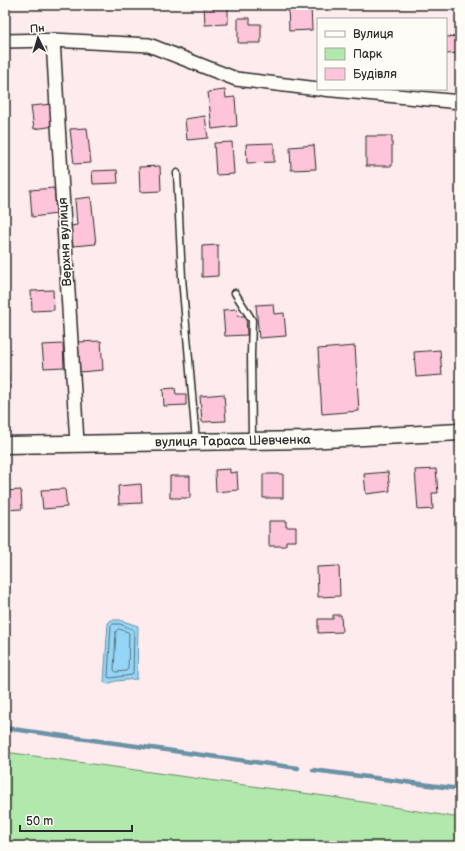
<svg xmlns="http://www.w3.org/2000/svg" width="465" height="851" viewBox="0 0 465 851" font-family="'Balsamiq Sans',sans-serif">
  <rect width="100%" height="100%" fill="#fdebee"/>
  <filter id="ink" filterUnits="userSpaceOnUse"><feTurbulence type="fractalNoise" baseFrequency=".025" numOctaves="2"/><feDisplacementMap in="SourceGraphic" scale="8" xChannelSelector="R" yChannelSelector="G"/><feConvolveMatrix kernelMatrix="1 2 1 2 8 2 1 2 1" color-interpolation-filters="sRGB"/></filter>
  <g filter="url(#ink)">
    <path fill="#b1e8ab" stroke="#6e8a6b" d="M5,752L332,797L460,818V846H5Z"/>
    <path fill="#95d6f6" stroke="#6b92a5" d="M111,620H120L138,626L137,679L116,681L107,684L104,682L108,623Z"/>
    <g fill="none" stroke-linecap="round" stroke-linejoin="round">
      <path stroke="#556f7c" stroke-width="1" d="M113,624H120L134,630L133,673L132,675L111,678L108,677L111,626Z
        M119,629L128,632L129,633L128,669L126,671L116,672L114,670L116,631L117,630Z"/>
      <path stroke="#6b92a5" stroke-width="4.5" d="M5,728L298,768
        M313,770L460,789"/>
    </g>
    <path fill="#fdc4da" stroke="#2b2b2b" d="M204,5H228V24L205,25Z
      M288,5H311L312,30L289,31Z
      M238,18H250V24H261V43H238Z
      M460,36V53L446,54V37Z
      M225,90L226,98L235,97L237,126L212,129L208,92Z
      M52,104L55,126L34,129L31,106Z
      M205,116L208,138L187,140L185,119Z
      M87,128L91,163L74,164L70,129Z
      M366,136H392V166H366Z
      M232,142L234,174L216,175L214,143Z
      M274,143V162L247,163L246,144Z
      M314,145L316,169L291,170L290,147Z
      M160,166L161,191L140,192L139,167Z
      M117,170L118,183L93,184L92,171Z
      M54,188L57,214L32,217L30,190Z
      M91,197L96,244L73,246L71,226L77,225L75,199Z
      M457,221H460V242H457Z
      M218,245V276L202,277V246Z
      M53,290L54,310L32,311L31,291Z
      M273,304L274,314L284,313L286,336L259,338L256,305Z
      M237,309L238,316H246L247,335L225,336L223,310Z
      M457,311H460V338H458Z
      M101,341L103,370L80,372L78,342Z
      M63,344L64,367L44,368L42,345Z
      M355,346L359,411L322,414L318,349Z
      M440,350L442,375L416,377L414,352Z
      M8,373L9,394L5,395V374Z
      M175,388L176,394H186V405L164,406L163,389Z
      M224,394L226,421L202,422L200,396Z
      M230,469V473L237,472L238,490L216,492L215,470Z
      M436,469L438,493H432L433,509L418,510L415,470Z
      M388,472L390,491L366,494L364,474Z
      M263,474H283V498H263Z
      M170,476H190V498H170Z
      M141,484L142,503L119,504L118,486Z
      M65,489L67,507L43,509L41,490Z
      M21,490L22,509L5,510V491Z
      M269,521H286V527H296V541H286V546H269Z
      M339,566L340,596L318,597L317,567Z
      M333,615H341L342,632L318,633V619H333Z"/>
    <g fill="none" stroke-linecap="round" stroke-linejoin="round">
      <g stroke="#2b2b2b" stroke-width="9">
        <path id="service" d="M177,173L182,278L196,441
          M235,293L252,320L251,354L252,441"/>
      </g>
      <g stroke="#2b2b2b" stroke-width="16">
        <path id="minor" d="M53,40L77,443
          M5,41L53,40L149,45L236,79L318,89
          M323,89L460,102"/>
      </g>
      <g stroke="#2b2b2b" stroke-width="19">
        <path id="tertiary" d="M5,445L306,440L460,432"/>
      </g>
      <use href="#service" stroke="#fdfcf7" stroke-width="6"/>
      <use href="#minor" stroke="#fdfcf7" stroke-width="13"/>
      <use href="#tertiary" stroke="#fdfcf7" stroke-width="16"/>
    </g>
  </g>
  <g text-anchor="middle" dominant-baseline="central" stroke-width="3" stroke-linejoin="round" paint-order="stroke">
    <g font-size="13" fill="#2b2b2b" stroke="#fdfcf7">
      <text transform="translate(65 242) rotate(-93)">Верхня вулиця</text>
      <text transform="translate(233 441) rotate(-1)">вулиця Тараса Шевченка</text>
    </g>
  </g>
  <rect width="465" height="851" fill="none" stroke="#fdfcf7" stroke-width="20"/>
  <rect x="10" y="10" width="445" height="831" fill="none" stroke="#2b2b2b" stroke-width="1.5" filter="url(#ink)"/>
  <rect x="317" y="18" width="130" height="72" fill="#fdfcf7" stroke="#a9a8a5"/>
  <rect x="325" y="31" width="20" height="6" fill="#fdfcf7" stroke="#a9a8a5"/>
  <text x="353" y="38" font-size="12" fill="#2b2b2b">Вулиця</text>
  <rect x="325" y="48" width="20" height="12" fill="#b1e8ab" stroke="#a9a8a5"/>
  <text x="353" y="58" font-size="12" fill="#2b2b2b">Парк</text>
  <rect x="325" y="68" width="20" height="12" fill="#fdc4da" stroke="#a9a8a5"/>
  <text x="353" y="78" font-size="12" fill="#2b2b2b">Будівля</text>
  <g transform="translate(38 38) rotate(355)" stroke="#fdfcf7" stroke-width="3" paint-order="stroke">
  <path d="M0-3L7 15L0 10L-7 15Z" fill="#2b2b2b"/>
  <text y="-6" font-size="11" font-weight="bold" text-anchor="middle" fill="#2b2b2b">Пн</text>
  </g>
  <path d="M20 825v6h112v-6" fill="none" stroke="#2b2b2b" stroke-width="2"/>
  <text x="26" y="825" font-size="12" fill="#2b2b2b" stroke="#fdfcf7" stroke-width="3" paint-order="stroke">50 m</text>
</svg>
